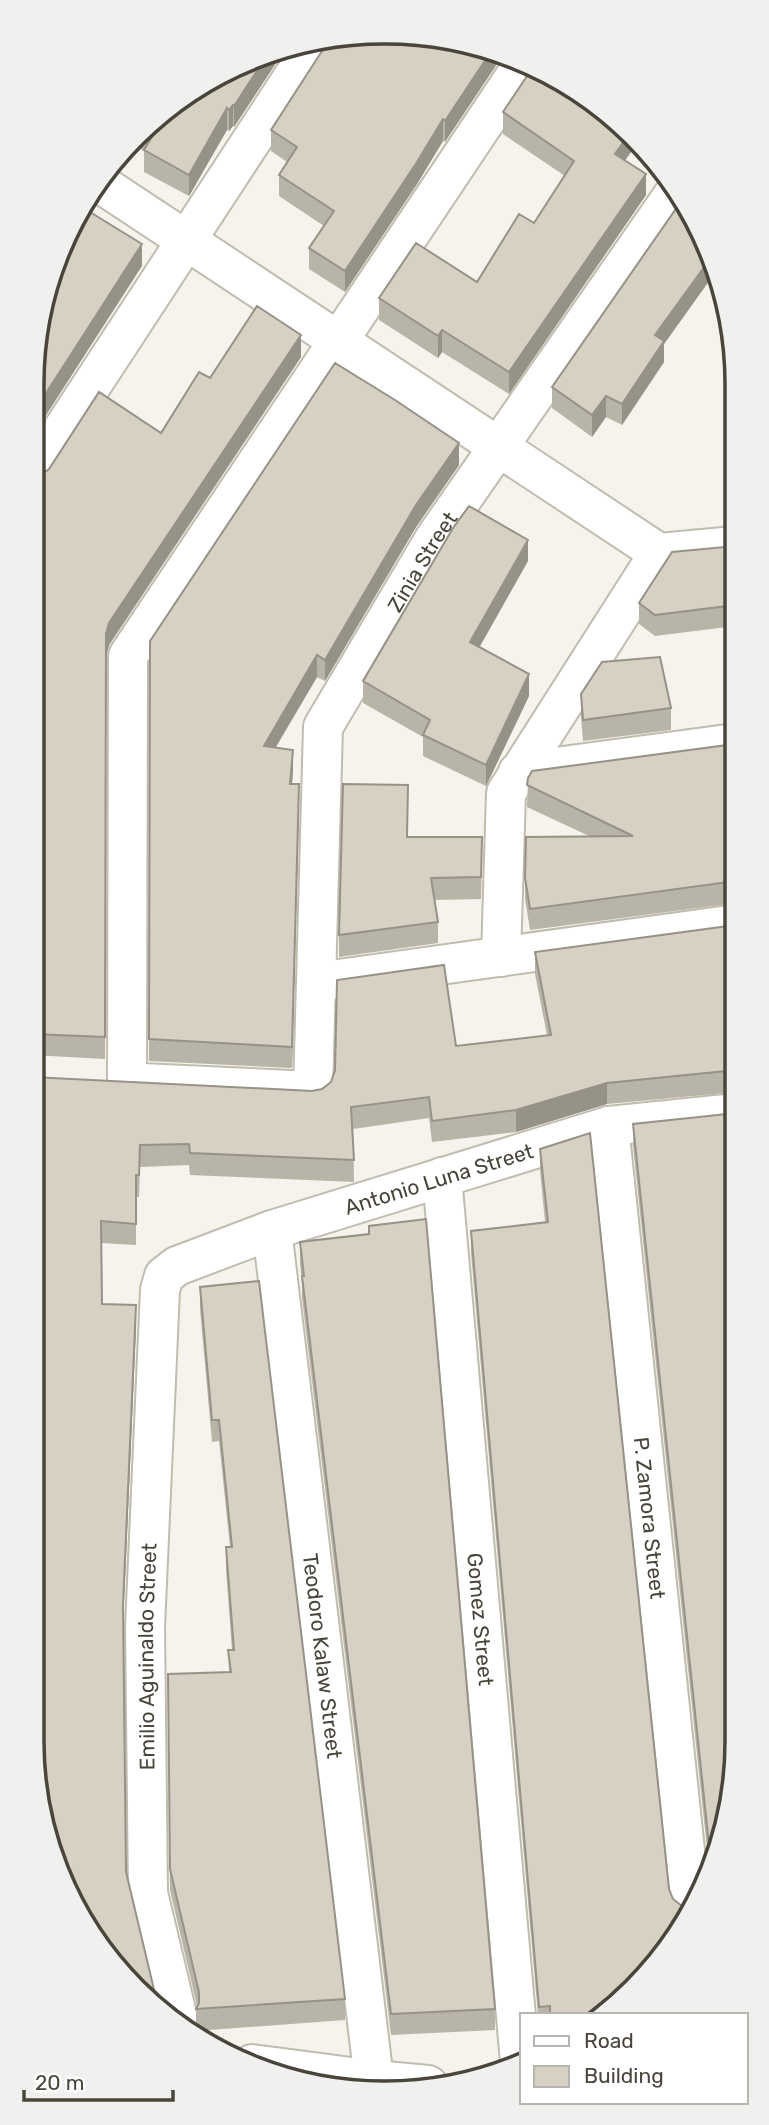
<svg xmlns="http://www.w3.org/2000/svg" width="769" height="2125" viewBox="0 0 769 2125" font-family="Rubik,sans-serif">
  <rect width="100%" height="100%" fill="#f5f3ec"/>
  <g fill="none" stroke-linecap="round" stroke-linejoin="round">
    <g stroke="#c0bdaf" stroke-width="42">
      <g id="minor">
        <path d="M98,182L659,553L735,546"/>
        <path d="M31,478L316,42"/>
        <path d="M518,772L735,743"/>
        <path d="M501,957L506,793L659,553"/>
        <path d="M317,982L736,924"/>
        <path d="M127,1082L128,656L524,63"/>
        <path id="s1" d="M142,1083L313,1091L323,727L435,538L676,191"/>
        <path id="s2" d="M609,1126L691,1908"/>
        <path id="s3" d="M442,1177L520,2062"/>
        <path id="s4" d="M272,1230L374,2080"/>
        <path id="s5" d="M178,2019L148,1893L145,1627L160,1290L164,1276L177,1266L272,1230L609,1126L736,1113"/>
        <path d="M252,2064L374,2080L428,2085"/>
      </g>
    </g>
    <use href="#minor" stroke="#fff" stroke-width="38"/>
  </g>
  <path fill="#b8b4a7" d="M475,43L445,142L443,141L417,184L345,292L309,269V248L324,226L279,196V175L287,162L271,151V130Z
    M282,54L234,127L233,126L229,131L227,130L189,196L144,172V151L133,145L208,79Z
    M503,112L638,142L625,160L646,195L509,394L442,352L438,358L379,320V298L477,282L534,223L565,176L503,134Z
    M701,229L716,278L709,281L664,344V362L622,425L606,417L592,437L552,408V387Z
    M301,357L109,645L106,656L105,1059L32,1055V478L40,476L161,433L210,378Z
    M729,416H735V486L729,438Z
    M459,465L416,527L325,681L317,677L276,747L293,771L292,784L299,805L292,1068L149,1061L150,641Z
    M735,546V626L655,636L639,624V603Z
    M528,561L479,647L529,696L486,786L423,756V737L363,703V681Z
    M581,694L671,708V730L583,741L581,716Z
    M735,744L736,903L530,930L525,899V878L589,836L527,807L528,778Z
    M407,837L482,858L481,899L435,900L438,922V943L339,957V935Z
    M736,925V1092L607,1104L516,1132L432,1142L429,1118L353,1129L354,1182L190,1175L189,1165L140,1167L139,1197H136V1245L101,1243L102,1304L136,1326L123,1622L119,1974L32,1077L312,1091L322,1089L456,1046L547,1035L535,974V952Z
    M633,1124L726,1831L709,1868L633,1146Z
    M540,1149L669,1889L673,1899L682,1906L600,2015H538L471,1253V1231L545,1222L540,1170Z
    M369,1226L495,2009V2030L391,2035L302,1298V1284L300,1264V1242L369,1234Z
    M200,1287L345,1999V2020L196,2031V2009L197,2006L170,1890L168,1674L229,1672L228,1650H232L226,1569V1547H230L219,1441L212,1442L200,1309Z"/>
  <path fill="#969288" d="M492,50L503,55L445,142V121Z
    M282,54L234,127V106L264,60Z
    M233,105V126L229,131V110Z
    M227,108V130L189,196V175Z
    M443,119V141L417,184L345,292V271Z
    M629,134L638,142L615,175V154Z
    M646,174V195L509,394V372Z
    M142,244V266L32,437V415Z
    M709,259H710L716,278L709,281L664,344V362L622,425V404L655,335Z
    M442,330V352L438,358V336Z
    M301,335V357L109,645L106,656L105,1059L106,634L109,623Z
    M606,396V417L592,437V415Z
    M459,443V465L416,527L325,681V660L416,505Z
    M528,540V561L470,664V642Z
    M317,655V677L264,767V746Z
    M529,674V696L486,786V765Z
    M293,750V771L290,805V784Z
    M299,784V805L292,1068V1047Z
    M607,1083V1104L516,1132V1110Z
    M136,1305V1326L123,1626V1605Z"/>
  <path fill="#d6d1c2" stroke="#969288" stroke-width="2" d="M338,35L475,43L492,50L445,121L443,119L417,162L345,271L309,248L334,211L279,175L297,147L271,130L331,37Z
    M264,60L234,106L233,105L229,110L227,108L189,175L144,150L153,135L148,132L208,79Z
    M533,67L561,79L629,134L615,154L646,174L509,372L442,330L438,336L379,298L416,243L477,282L519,214L534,223L574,161L503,112Z
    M682,200L701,229L710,259L655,335L664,341L622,404L606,396L592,415L552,387Z
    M85,209L142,244L32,415V384L43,294Z
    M257,306L301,335L109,623L106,634L105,1037L32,1034V478L40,476L49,469L99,392L161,433L199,372L210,378Z
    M335,363L395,400L459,443L416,505L325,660L317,655L264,746L293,750L290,784H299L292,1047L149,1039L150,641Z
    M729,416H735V464Z
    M469,506L528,540L470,642L529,674L486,765L423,735L430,720L363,681L453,528Z
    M735,546V605L655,615L639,603L672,552Z
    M660,657L671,708L583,720L581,694L602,662Z
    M735,744L736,881L530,909L525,878L526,837L633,836L527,785L528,778L532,771Z
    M343,784L408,785L407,837H482L481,877L431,878L438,922L339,935Z
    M736,925V1070L607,1083L516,1110L432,1121L429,1097L351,1107L354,1160L190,1153L189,1144L140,1145L139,1175H136V1224L101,1221L102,1304L136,1305L123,1605L126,1872L157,2002L119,1974L58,1875L32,1740V1077L312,1091L322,1089L331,1082L335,1070L337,980L444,965L456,1046L551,1035L535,952Z
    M736,1113L738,1740L726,1831L711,1864L633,1124Z
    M590,1133L669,1889L673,1899L682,1906L691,1908L678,1937L600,2015H550V2006L539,2007L471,1231L548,1222L540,1149Z
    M426,1219L495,2009L391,2014L302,1276H304L300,1242L369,1234V1226Z
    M259,1281L345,1999L196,2009L199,2003V1992L170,1869L168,1674L231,1672L228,1650H234L226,1547H232L219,1420H212L200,1287Z
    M267,2069L384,2083L383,2081L427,2085L339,2091Z"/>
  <g text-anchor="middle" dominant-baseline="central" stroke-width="5" stroke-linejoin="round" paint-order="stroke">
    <g font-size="21" fill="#49453a" stroke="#fff">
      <text stroke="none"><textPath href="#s1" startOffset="728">Zinia Street</textPath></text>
      <text stroke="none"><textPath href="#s5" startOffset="1040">Antonio Luna Street</textPath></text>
      <text stroke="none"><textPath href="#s2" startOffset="394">P. Zamora Street</textPath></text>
      <text stroke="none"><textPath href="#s3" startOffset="444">Gomez Street</textPath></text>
      <text stroke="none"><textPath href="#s4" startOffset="429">Teodoro Kalaw Street</textPath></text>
      <text stroke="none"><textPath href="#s5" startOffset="366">Emilio Aguinaldo Street</textPath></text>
    </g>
  </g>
  <path d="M0 0H769V2125H0ZM384 44H385A340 340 0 0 1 725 384V1741A340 340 0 0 1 385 2081H384A340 340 0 0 1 44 1741V384A340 340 0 0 1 384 44Z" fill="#f0f0ef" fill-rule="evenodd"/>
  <path fill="none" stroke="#49453a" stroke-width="3.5" d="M384 44H385A340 340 0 0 1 725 384V1741A340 340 0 0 1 385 2081H384A340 340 0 0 1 44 1741V384A340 340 0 0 1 384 44Z"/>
  <rect x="520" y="2013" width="228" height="91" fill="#ffffff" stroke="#b6b5b0" stroke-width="2"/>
  <rect x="534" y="2036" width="35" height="10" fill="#ffffff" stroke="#b6b5b0" stroke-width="2"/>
  <text x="584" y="2048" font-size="21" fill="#49453a">Road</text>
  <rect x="534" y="2066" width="35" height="21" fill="#d6d1c2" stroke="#b6b5b0" stroke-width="2"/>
  <text x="584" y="2083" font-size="21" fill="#49453a">Building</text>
  <path d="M24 2090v10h149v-10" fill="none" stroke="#49453a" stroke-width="3.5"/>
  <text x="35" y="2090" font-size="21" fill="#49453a" stroke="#ffffff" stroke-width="5" paint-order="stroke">20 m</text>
</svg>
